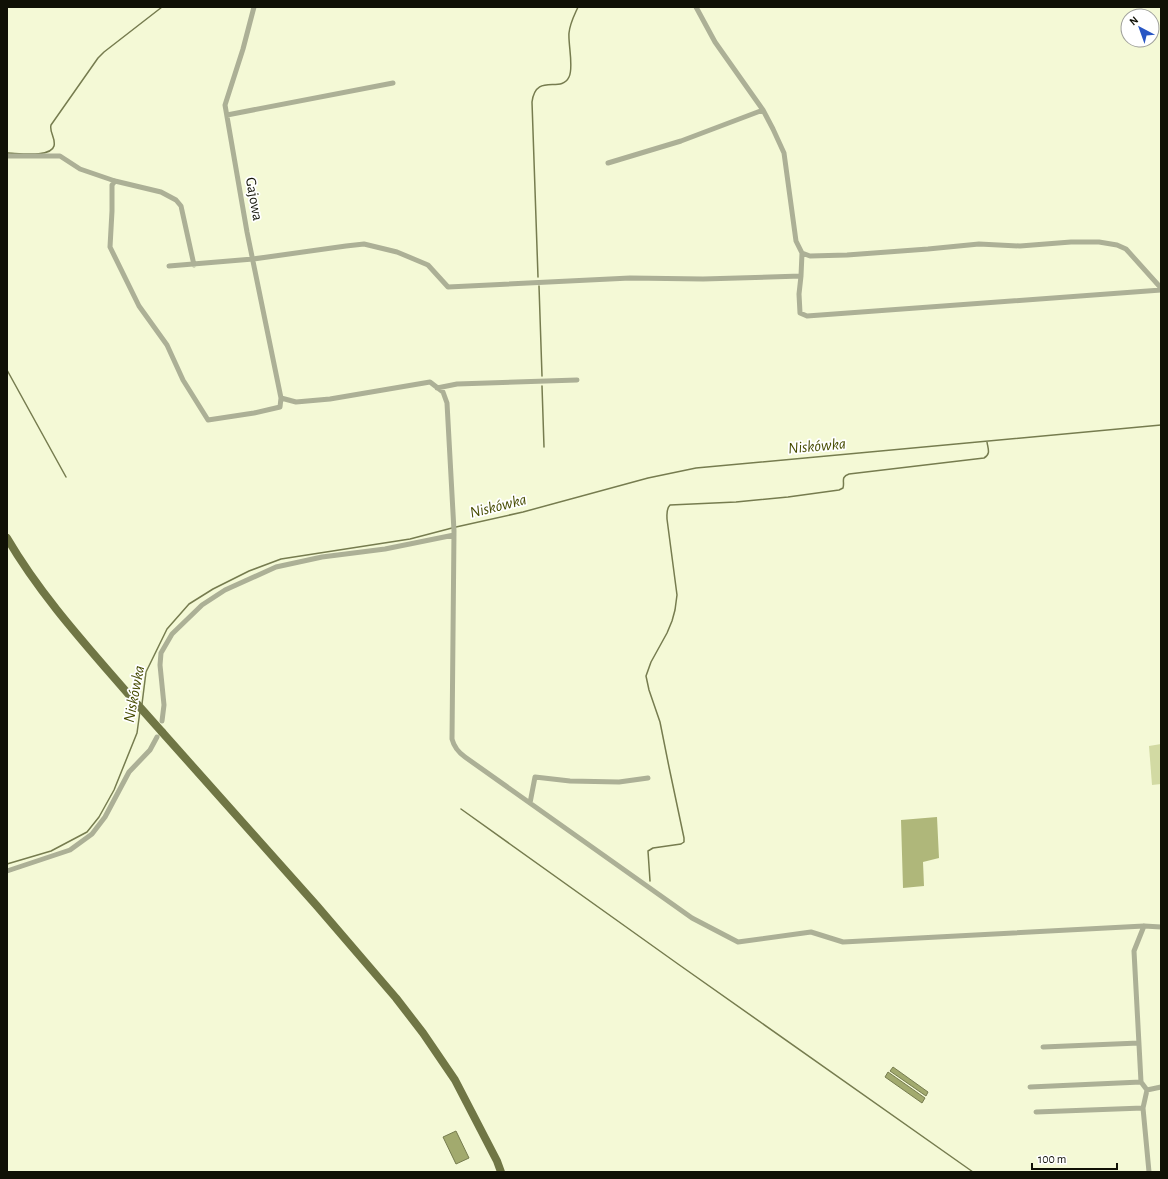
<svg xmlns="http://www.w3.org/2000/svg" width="1168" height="1179" viewBox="0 0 1168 1179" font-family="'Alegreya Sans',sans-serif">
  <rect width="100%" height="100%" fill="#f4f9d6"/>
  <path fill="#d2daa3" d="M1161,744V784L1152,785L1149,746Z"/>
  <path fill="#afb77a" d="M937,817L939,858L923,862L924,886L903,888L901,820Z"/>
  <path fill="#a2aa6e" stroke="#767c4f" d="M893,1067L928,1092L926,1096L890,1071Z
    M888,1072L925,1098L922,1103L885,1077Z
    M456,1131L469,1158L456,1164L443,1137Z"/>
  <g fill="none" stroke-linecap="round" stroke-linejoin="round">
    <path stroke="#767c4f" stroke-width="1.5" d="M7,153C17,153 51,158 54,146C56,138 49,132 51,125L98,58L104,52L162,7
      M538,277L532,102C536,72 561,94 569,77C574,68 568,44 569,33C570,23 574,16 578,7
      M539,286L542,376
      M7,370L66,477
      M542,386L544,447
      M456,527L523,512L648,478L696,468L1161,425
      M142,704L146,672L167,629L189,604L213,589L249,571L281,559L410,539L452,528
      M461,809L678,964L973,1172
      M7,864L51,851L87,832L99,817L114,790L137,733L140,711
      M650,881L648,851L653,848L681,844L684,842V838L669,767L660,722L649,690L646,676L651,662L667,633L672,621L675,610L677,595L667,519C667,514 666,509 670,505L736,502L788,497L839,490L843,488C845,482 840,477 849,474L984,458C991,454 988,449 987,442"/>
    <path stroke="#acb096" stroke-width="5" d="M763,110L773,129L784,153L796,241L802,253L810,256L847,255L928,249L979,244L1020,246L1071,242H1099L1117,245L1126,249L1161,288
      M227,115L393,83
      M7,156H60L80,169L115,181L161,192L176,200L181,206L194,265
      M608,163L681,141L763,110L715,42L696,7
      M115,181L112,185V211L110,247L139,306L167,345L183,380L208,420L254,413L280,407L281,398L247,232L225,105L243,49L254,7
      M169,266L253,259L346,246L364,244L397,252L428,265L448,287L630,278L703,279L801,276L799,294L800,313L807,316L1161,290
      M801,276L802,253
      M437,388L457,384L577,380
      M281,398L296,402L330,399L430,382L443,392L447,403L454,531L452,739C454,747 458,752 465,757L692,918L738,942L811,932L843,942L1144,926L1161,927
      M162,721L164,705L160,665L161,653L172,634L202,605L225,590L276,567L322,557L385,549L454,535
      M530,803L535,777L570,781L619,782L648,778
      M7,871L70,850L92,834L105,817L129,772L150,750L157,737
      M1144,926L1134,951L1141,1082L1147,1090L1143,1108L1149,1172
      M1043,1047L1139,1043
      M1030,1087L1141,1082
      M1147,1090L1161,1087
      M1036,1112L1143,1108"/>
    <path stroke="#707645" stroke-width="8" d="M7,538C41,596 86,645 130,696
      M162,732L317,906L396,998L423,1033L455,1080L497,1161L501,1172"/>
    <path stroke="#707645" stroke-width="8" d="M130,696L162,732"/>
  </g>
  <g text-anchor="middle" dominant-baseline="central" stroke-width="3.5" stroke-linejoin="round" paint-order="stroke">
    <g font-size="15" fill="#101106" stroke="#fff">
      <text transform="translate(254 199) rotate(80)">Gajowa</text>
    </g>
    <g font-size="16" font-style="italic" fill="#464b00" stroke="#fff">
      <text transform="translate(817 446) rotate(-5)">Niskówka</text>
      <text transform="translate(498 506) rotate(-14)">Niskówka</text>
      <text transform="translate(134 694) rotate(-79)">Niskówka</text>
    </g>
  </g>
  <rect width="1168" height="1179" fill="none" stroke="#101106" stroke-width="16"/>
  <g transform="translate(1140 28) rotate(319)"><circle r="19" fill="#ffffff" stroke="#9fa09b"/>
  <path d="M0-3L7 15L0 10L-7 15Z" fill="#2856c4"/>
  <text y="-6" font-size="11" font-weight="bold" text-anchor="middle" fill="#101106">N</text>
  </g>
  <path d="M1032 1163v6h85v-6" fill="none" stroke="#101106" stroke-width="2"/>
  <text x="1038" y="1163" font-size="12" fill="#101106" stroke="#ffffff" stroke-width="3" paint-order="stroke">100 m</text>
</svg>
